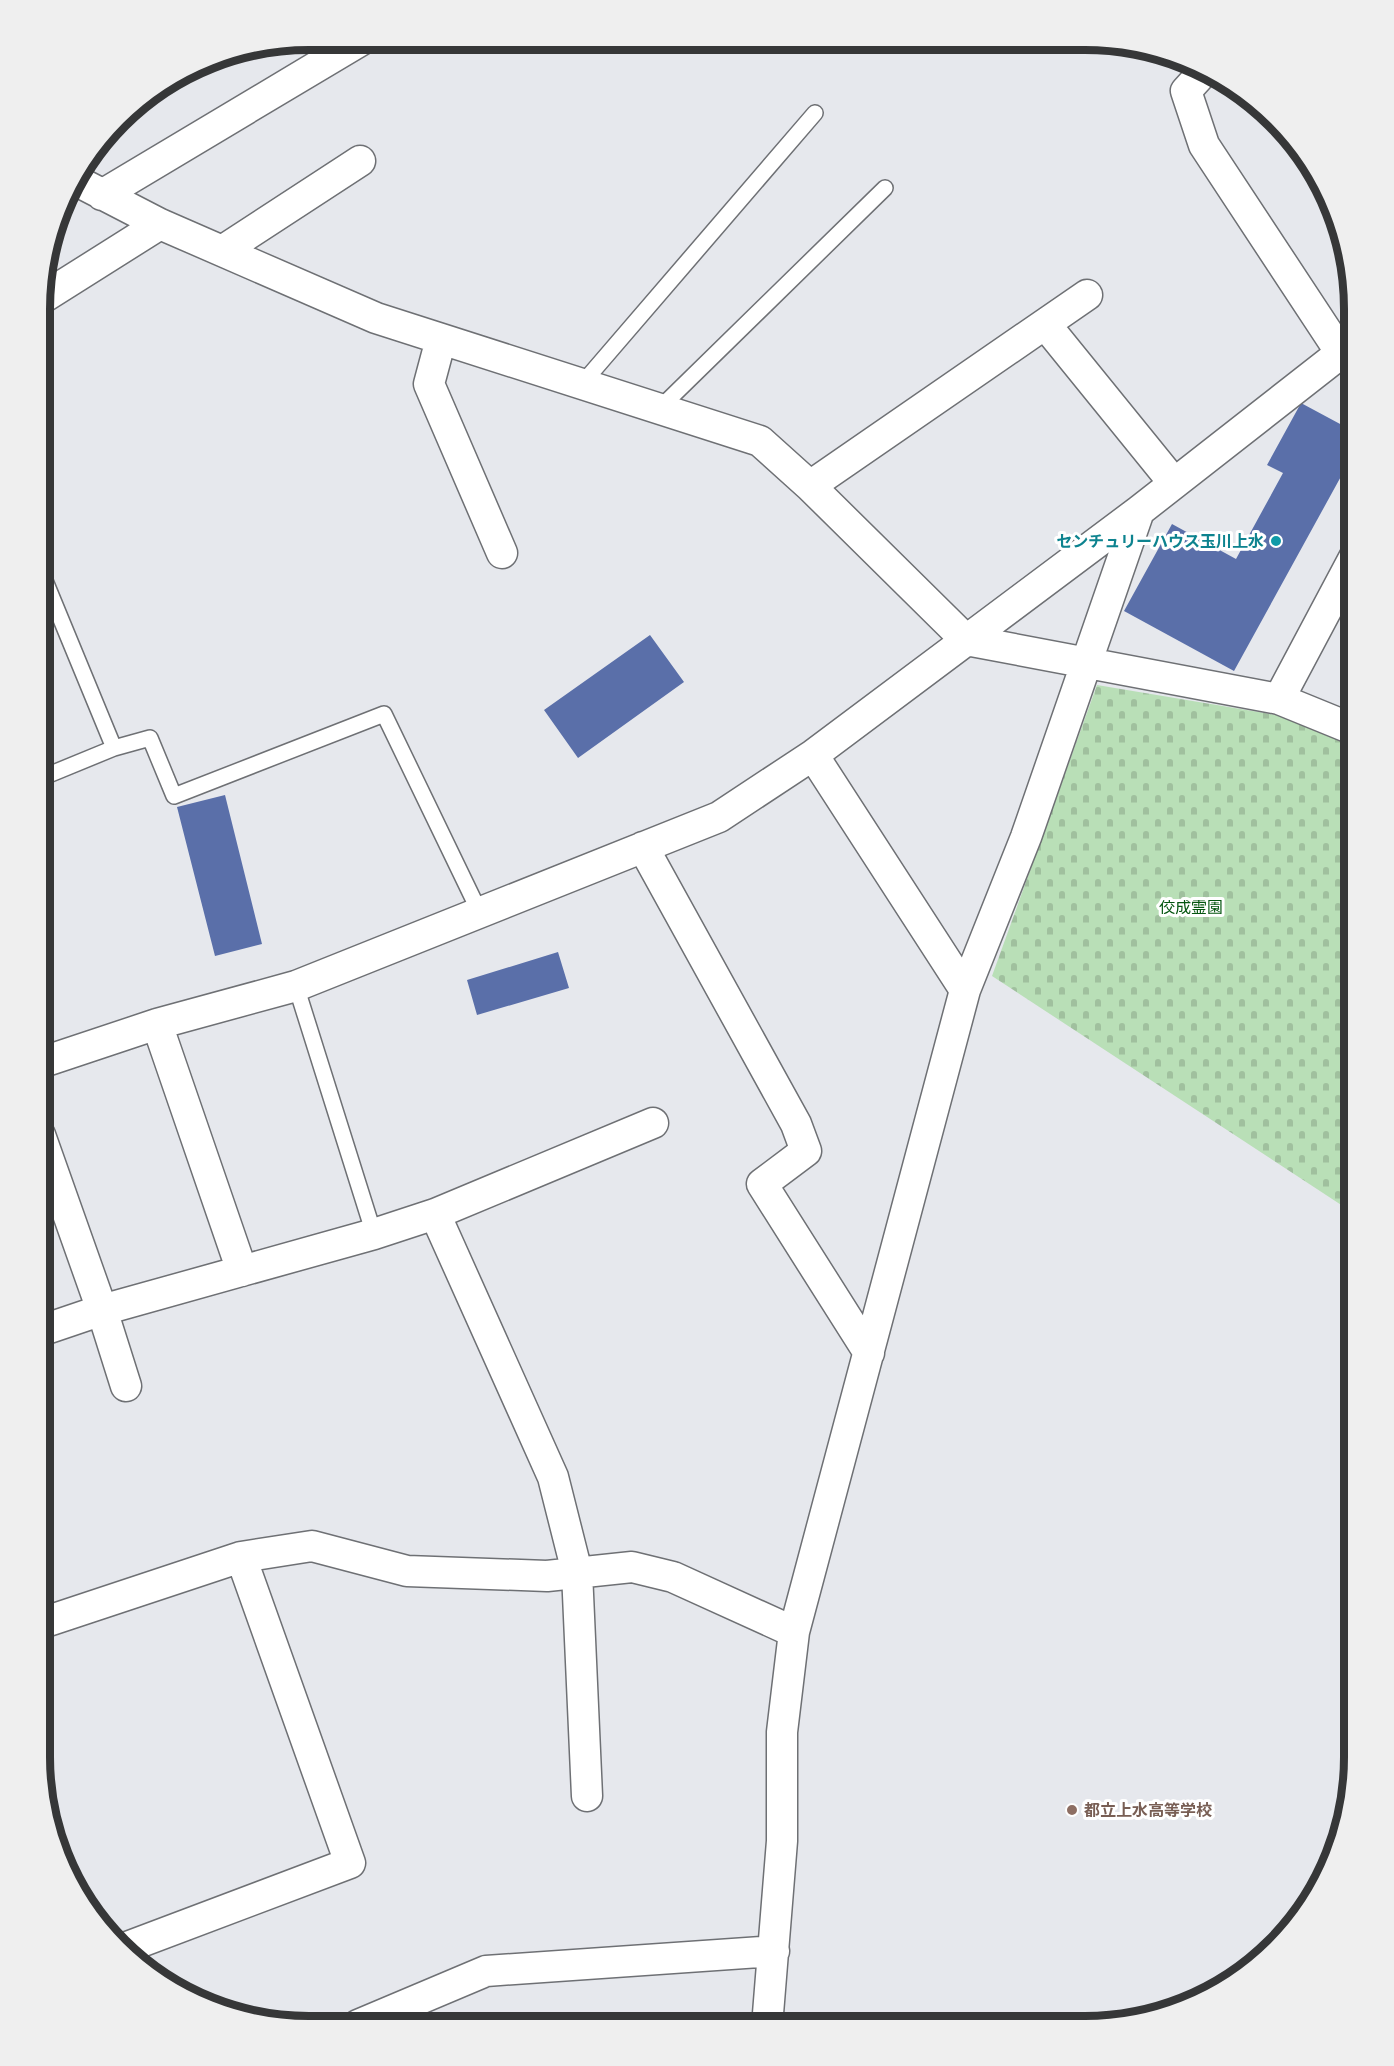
<svg xmlns="http://www.w3.org/2000/svg" width="1394" height="2066" viewBox="0 0 1394 2066" font-family="Mulish,'Noto Sans JP',sans-serif">
  <defs>
    <pattern id="cemetery-stones" width="16" height="16" patternUnits="userSpaceOnUse" patternTransform="scale(1.5)"><rect width="16" height="16" fill="#b9dfb7"/><path d="M2 7V4a2 2 0 0 1 4 0v3zM10 15v-3a2 2 0 0 1 4 0v3z" fill="#a0c09e"/></pattern>
  </defs>
  <rect width="100%" height="100%" fill="#e6e8ed"/>
  <path fill="url(#cemetery-stones)" d="M1097,685L1282,716L1355,746V1214L992,976Z"/>
  <path fill="#5a6fa9" d="M1301,403L1355,432V451L1234,671L1124,611L1172,524L1236,559L1283,473L1267,465Z
    M650,635L684,682L578,758L544,710Z
    M225,795L262,944L215,956L177,807Z
    M558,952L569,988L477,1015L467,980Z"/>
  <g fill="none" stroke-linecap="round" stroke-linejoin="round">
    <g stroke="#6e7074" stroke-width="18">
      <path id="lane" d="M581,385L815,113
        M658,410L885,188
        M41,571L114,748
        M41,778L114,748L150,738L174,796L384,714L480,913
        M296,986L374,1234"/>
    </g>
    <g stroke="#6e7074" stroke-width="33">
      <path id="street" d="M1206,69L1186,91L1204,145L1341,353L1355,361
        M73,179L160,224L376,318L760,441L810,486L966,640L1279,699L1355,730
        M102,195L363,39
        M222,251L360,161
        M41,299L160,224
        M1045,324L1174,483
        M441,339L429,384L502,553
        M810,486L1087,295
        M1279,699L1355,556
        M813,755L965,990
        M643,847L796,1124L806,1151L762,1184L869,1353
        M157,1024L242,1271
        M40,1063L157,1024L296,986L719,817L813,755L1139,511L1355,342
        M40,1135L102,1310L126,1386
        M435,1214L553,1477L577,1572L587,1796
        M40,1331L102,1310L374,1234L435,1214L653,1123
        M39,1624L241,1557L312,1546L407,1571L547,1576L632,1567L673,1577L794,1632
        M122,1949L350,1863L241,1557
        M358,2025L486,1971L774,1951
        M767,2026L782,1841V1732L794,1632L965,990L1026,837L1139,511"/>
    </g>
    <use href="#lane" stroke="#fff" stroke-width="15"/>
    <use href="#street" stroke="#fff" stroke-width="30"/>
  </g>
  <circle fill="#0f9aa8" stroke="#fff" stroke-width="2" cx="1276" cy="541" r="6"/>
  <circle fill="#8d6e63" stroke="#fff" stroke-width="2" cx="1072" cy="1810" r="6"/>
  <g text-anchor="middle" dominant-baseline="central" stroke-width="6" stroke-linejoin="round" paint-order="stroke">
    <g font-size="16" font-weight="bold" fill="#0d838f" stroke="#fff" text-anchor="end">
      <text x="1264" y="541">センチュリーハウス玉川上水</text>
    </g>
    <g font-size="16" fill="#04550f" stroke="#fff">
      <text x="1191" y="907">佼成霊園</text>
    </g>
    <g font-size="16" font-weight="bold" fill="#785e54" stroke="#fff" text-anchor="start">
      <text x="1084" y="1810">都立上水高等学校</text>
    </g>
  </g>
  <path d="M0 0H1394V2066H0ZM309 50H1085A259 259 0 0 1 1344 309V1757A259 259 0 0 1 1085 2016H309A259 259 0 0 1 50 1757V309A259 259 0 0 1 309 50Z" fill="#efefef" fill-rule="evenodd"/>
  <path fill="none" stroke="#363738" stroke-width="8" d="M309 50H1085A259 259 0 0 1 1344 309V1757A259 259 0 0 1 1085 2016H309A259 259 0 0 1 50 1757V309A259 259 0 0 1 309 50Z"/>
</svg>
